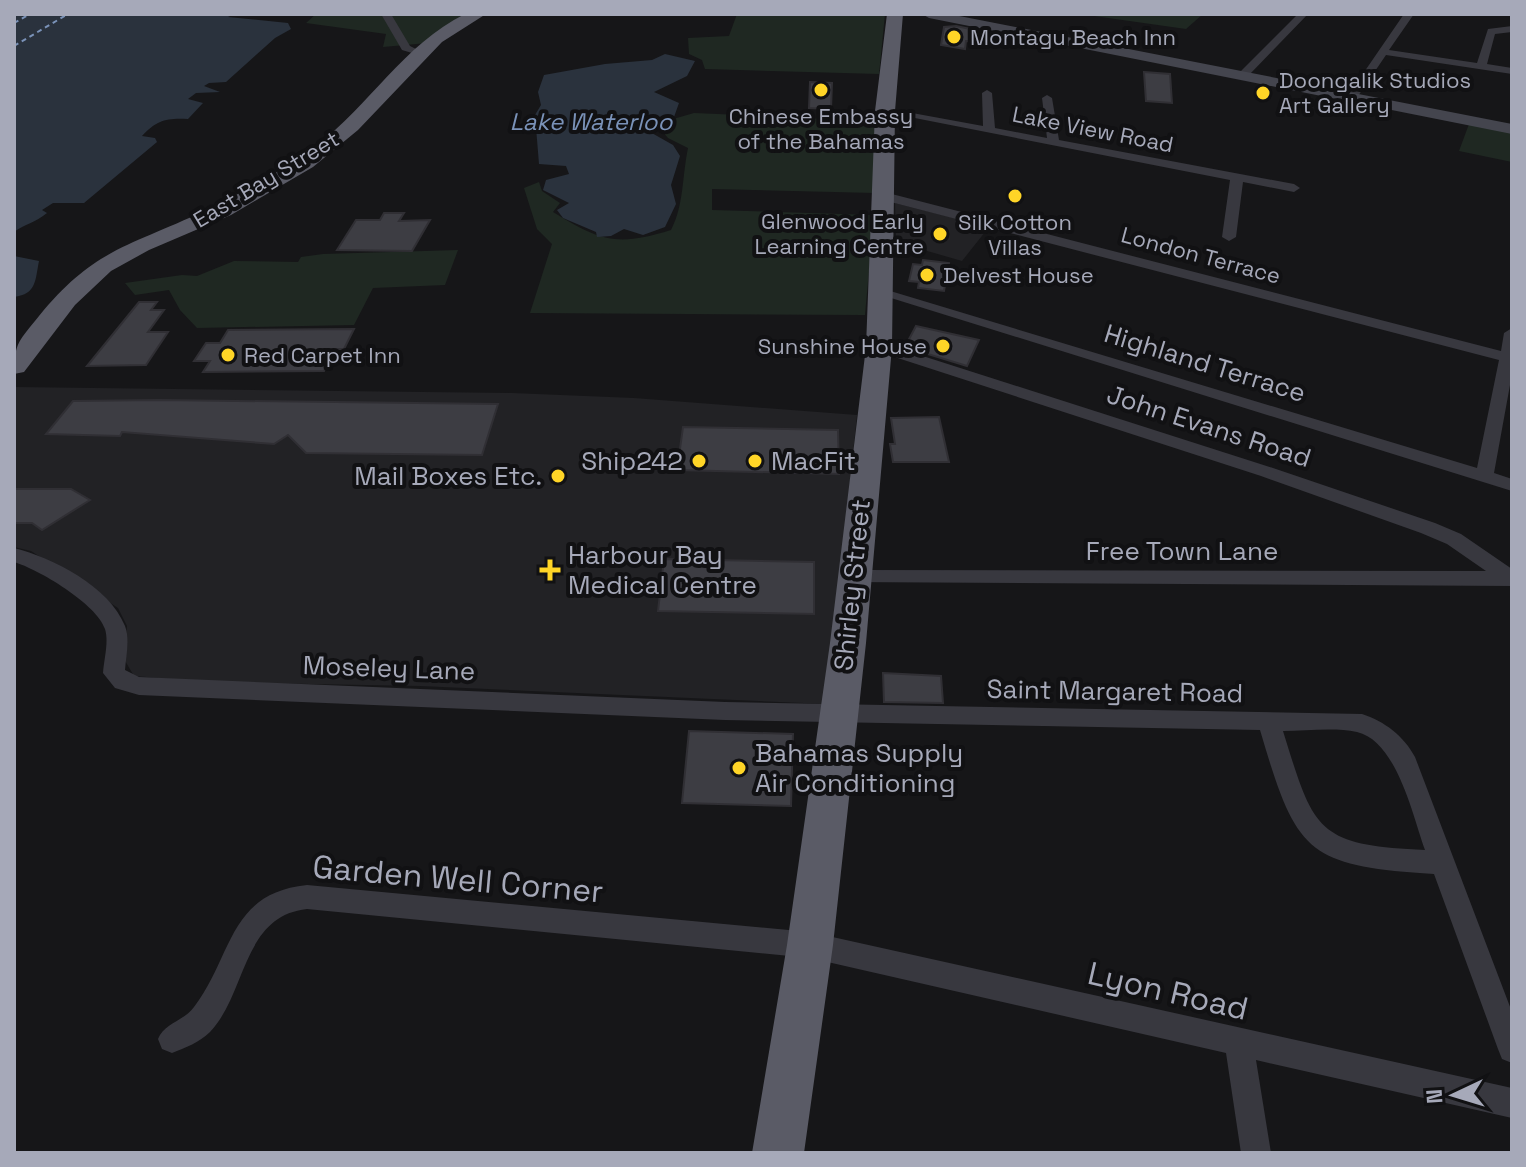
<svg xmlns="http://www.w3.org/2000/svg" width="1526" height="1167" viewBox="0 0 1526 1167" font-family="'Space Grotesk',sans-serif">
  <rect width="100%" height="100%" fill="#161618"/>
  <path fill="#222225" d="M895,203L989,227L962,261L896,242Z
    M14,387L512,393L634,398L857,415L827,704L420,686L206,682L134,676L124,659L127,626L118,608L31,551L14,547Z"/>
  <path fill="#1f2822" d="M316,14H471L427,43L383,47L386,34L306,23Z
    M737,14H885L879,74L705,69L702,60L689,54L688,38L729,36Z
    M1080,14H1203L1186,29Z
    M694,113L876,121L875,193L712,189V210L874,215L865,315L530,313L552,244L537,229L524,188L539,182L542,191L560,203L553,212C600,241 617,247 671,230C684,205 682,177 688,148L668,138L656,124Z
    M1469,124L1512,132V162L1459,151Z
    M458,250L445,285L373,288L354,325L197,328L180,310L169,290L135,295L125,283L182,275L197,276L234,261L298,262L301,257L323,254Z"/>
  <path fill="#2a323d" d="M14,14H234L228,17L288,23L291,29L275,38L226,82L209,83L204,86L220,92L196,93L188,99L203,103L188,119C166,118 157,120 142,136L155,138L157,142L84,203H53L42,210L47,213C35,223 25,224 14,232Z
    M665,54L695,61L687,76L654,92L679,103L674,117L645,120L650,125V132L673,145L680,156L671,185L676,204L665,227L643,235L624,229L611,236L597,237L596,232L563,218L557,210L569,203L543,190L546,180L569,174L566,166L539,164L535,115L541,105L538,92L544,75L605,64L652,60Z
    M14,256L39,261C35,280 37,294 14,297Z"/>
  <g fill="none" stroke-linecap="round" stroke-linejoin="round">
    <path stroke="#7a92b8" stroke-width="2" stroke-dasharray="5 4" stroke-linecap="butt" d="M14,23L30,14
      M14,46L68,14"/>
  </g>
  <path fill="#3d3d43" stroke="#302f34" stroke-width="2" d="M956,26L999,35L986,42L966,41L965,49L941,45L944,27Z
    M1144,72L1170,74L1172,103L1146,101Z
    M810,82L832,83L831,109L809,108Z
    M384,213H404L399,221L430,220L412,251L337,250L356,220H380Z
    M923,260L949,263L944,291L918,288L919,282L909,281L913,264L922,265Z
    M139,302H157L151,310H164L148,332H168L146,365L87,366Z
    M916,326L979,340L967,366L908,348L910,344L907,343Z
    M354,329L344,349H335L324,371L203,372L210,361H194L206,343H220L228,330Z
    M159,400L498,404L482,455L306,453L288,435L274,444L122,432L120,436L46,434L73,401Z
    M939,417L949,462H893L890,444H895L891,418Z
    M683,427L838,430L839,474L677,470Z
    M14,489H71L90,500L42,530L32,523H14Z
    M664,559L814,562V614L658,611Z
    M883,673L941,676L943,703L884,702Z
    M689,731L793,734L791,806L682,803Z"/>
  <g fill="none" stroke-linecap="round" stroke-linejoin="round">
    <path fill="#38383f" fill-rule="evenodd" d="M381,14H391L410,46L422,52V56L402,50Z
      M1298,14H1308L1248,76H1240V72Z
      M1404,14H1414L1389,50L1477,63L1488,29L1512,26V32L1495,34L1487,64L1512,68V74L1386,55L1356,99H1348L1347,97Z
      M987,90L992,93L995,128L1047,138L1042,98L1047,95L1052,98L1059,140L1294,184L1300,188L1294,192L1243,182L1236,237L1229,241L1222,237L1230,180L879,111L885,108L983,126L982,93Z
      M884,192L1501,351L1504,333L1512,328V374L1494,473L1512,479V491L875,293L877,290H887L1477,468L1499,360L879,199V193Z
      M879,342L1273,468L1435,523L1461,534L1512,569V586L846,582L843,577L853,570L1486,571L1447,544L1421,533L1261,476L873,350V344Z
      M14,548C53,558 109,586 125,626C130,639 126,656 125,670L139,677L725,702L1362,714C1384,721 1404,736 1415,757L1512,1012V1063L1502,1059L1498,1049L1434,874C1305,866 1296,852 1260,730L725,720L139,695L115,688L103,673C104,659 109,642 105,629C97,604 38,569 14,562ZM1283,731C1306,731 1334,727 1357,732C1397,741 1413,817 1425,850C1316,845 1314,831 1283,731Z
      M307,885L810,932L1512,1088V1118L1256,1060L1271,1153H1241L1226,1053L810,958L307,909C242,916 247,993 210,1032C200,1042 185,1048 172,1053L162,1049L158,1039C164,1023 184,1021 194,1007C233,956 228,893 307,885Z"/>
    <path fill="#44454e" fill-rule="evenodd" d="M922,14H949L1512,124V134L929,18Z"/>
    <path fill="#5a5b66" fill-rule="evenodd" d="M465,14H486L442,42L358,130L313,167L231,215L149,250L111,271L75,305L24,372L14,374C14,342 20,340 39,316C95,247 132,246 206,210C244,192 282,171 316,146C369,106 404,44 465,14Z
      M887,14H903L895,111L892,347L866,643L833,945L804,1153H752L787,945L830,643L866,347L875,111Z"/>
  </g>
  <g fill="#ffd527" stroke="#111113" stroke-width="3">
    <circle cx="954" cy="37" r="8"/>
    <circle cx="821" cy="90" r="8"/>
    <circle cx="1263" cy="93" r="8"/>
    <circle cx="1015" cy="196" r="8"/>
    <circle cx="940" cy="234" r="8"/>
    <circle cx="927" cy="275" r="8"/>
    <circle cx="943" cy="346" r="8"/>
    <circle cx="228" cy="355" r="8"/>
    <circle cx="699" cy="461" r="8"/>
    <circle cx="755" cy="461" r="8"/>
    <circle cx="558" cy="476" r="8"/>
    <path d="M546 558h8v8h8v8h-8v8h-8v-8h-8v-8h8z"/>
    <circle cx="739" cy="768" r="8"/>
  </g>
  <g text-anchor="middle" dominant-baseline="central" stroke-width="8" stroke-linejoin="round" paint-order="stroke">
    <g font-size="22" fill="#a6a9b9" stroke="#111113" text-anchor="start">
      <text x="970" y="37">Montagu Beach Inn</text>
      <text x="1279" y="80">Doongalik Studios<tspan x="1279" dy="25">Art Gallery</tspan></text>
      <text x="821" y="116" text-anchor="middle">Chinese Embassy<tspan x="821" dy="25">of the Bahamas</tspan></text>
      <text x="924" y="221" text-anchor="end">Glenwood Early<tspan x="924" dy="25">Learning Centre</tspan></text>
      <text x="1015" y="222" text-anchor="middle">Silk Cotton<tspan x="1015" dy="25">Villas</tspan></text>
      <text x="943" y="275">Delvest House</text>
      <text x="927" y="346" text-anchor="end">Sunshine House</text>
      <text x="244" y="355">Red Carpet Inn</text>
    </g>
    <g font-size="22" fill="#a6a9b9" stroke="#111113">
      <text transform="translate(1093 129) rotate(11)">Lake View Road</text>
      <text transform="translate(266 179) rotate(-31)">East Bay Street</text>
      <text transform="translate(1201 255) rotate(15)">London Terrace</text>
    </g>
    <g font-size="24" font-style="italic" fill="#7a92b8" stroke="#111113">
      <text x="591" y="121">Lake Waterloo</text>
    </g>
    <g font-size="26" fill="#a6a9b9" stroke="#111113">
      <text transform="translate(1205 363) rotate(17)">Highland Terrace</text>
      <text transform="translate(1209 426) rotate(18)">John Evans Road</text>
      <text x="1182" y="551">Free Town Lane</text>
      <text transform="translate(852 585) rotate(-84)">Shirley Street</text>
      <text transform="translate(389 668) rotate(2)">Moseley Lane</text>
      <text transform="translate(1115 691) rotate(1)">Saint Margaret Road</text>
    </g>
    <g font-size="26" fill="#a6a9b9" stroke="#111113" text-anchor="start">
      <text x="683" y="461" text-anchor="end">Ship242</text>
      <text x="771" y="461">MacFit</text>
      <text x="542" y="476" text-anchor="end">Mail Boxes Etc.</text>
      <text x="568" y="555">Harbour Bay<tspan x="568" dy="30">Medical Centre</tspan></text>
      <text x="755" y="753">Bahamas Supply<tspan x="755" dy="30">Air Conditioning</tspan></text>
    </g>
    <g font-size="32" fill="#a6a9b9" stroke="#111113">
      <text transform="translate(458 879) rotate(5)">Garden Well Corner</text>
      <text transform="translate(1168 991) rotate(13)">Lyon Road</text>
    </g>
  </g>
  <rect width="1526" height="1167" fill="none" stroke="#a6a9b9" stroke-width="32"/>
  <g transform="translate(1454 1095) rotate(266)" stroke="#111113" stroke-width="6" paint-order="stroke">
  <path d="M0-6L14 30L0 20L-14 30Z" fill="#a6a9b9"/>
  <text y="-12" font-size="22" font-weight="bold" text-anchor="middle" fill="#a6a9b9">N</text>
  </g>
</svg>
